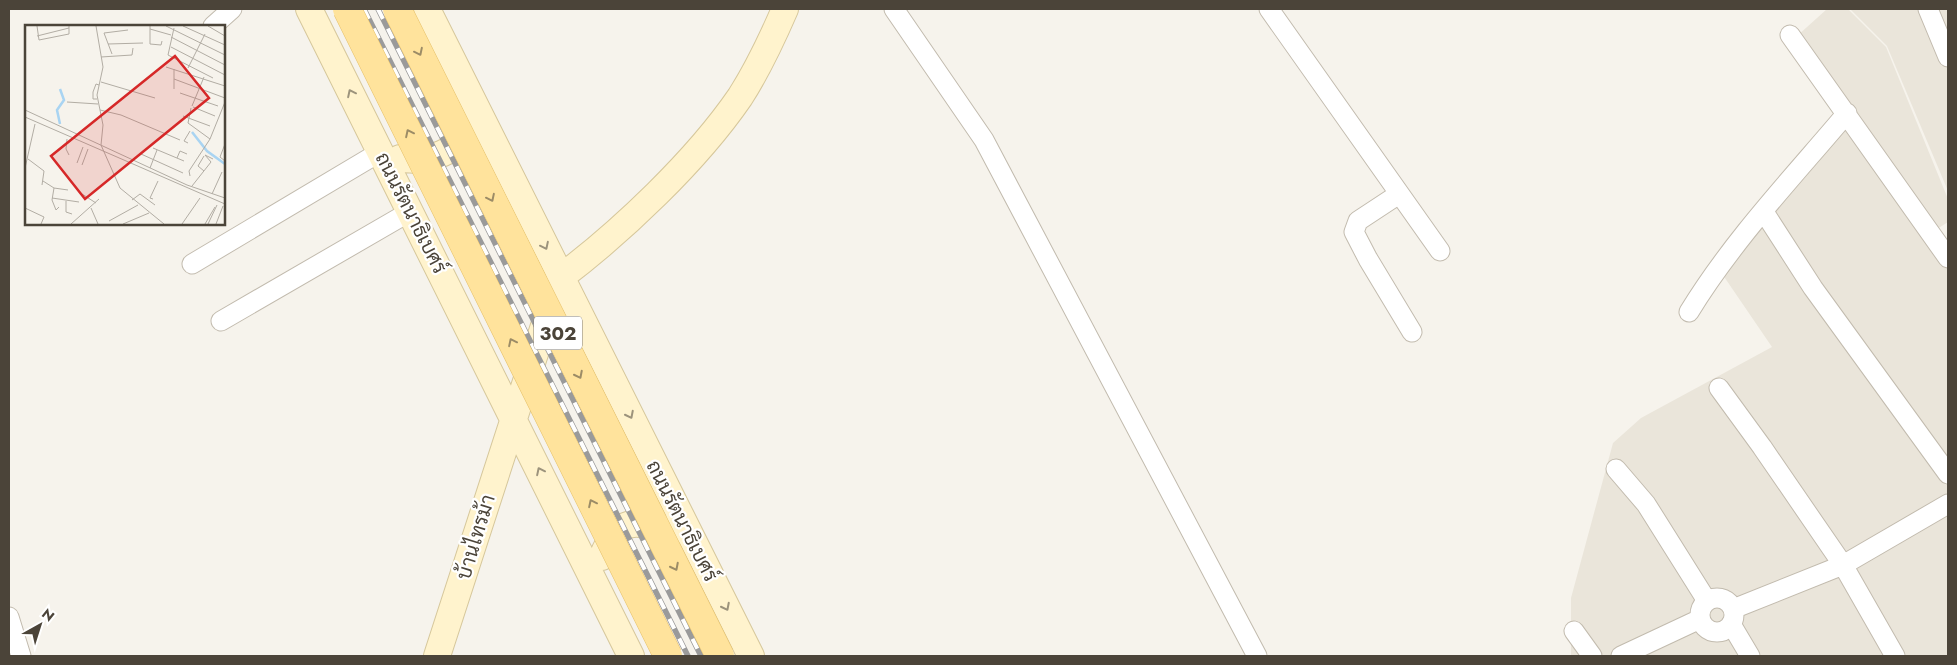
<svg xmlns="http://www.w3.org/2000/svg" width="1957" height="665" viewBox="0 0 1957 665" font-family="Jost,Sarabun,sans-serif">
  <rect width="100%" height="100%" fill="#f6f3ec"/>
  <path fill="#eae5da" d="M1827,9H1848L1886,47L1948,199V222L1934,231L1948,251V656H1571V598L1613,443L1641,418L1772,347L1714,262L1836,113L1787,45Z
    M1850,9H1948V191L1887,46Z"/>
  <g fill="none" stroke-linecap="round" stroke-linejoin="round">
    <g stroke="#c2bbae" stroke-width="21">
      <path id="street" d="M894,9L984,140L1257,656
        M1269,9L1440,251
        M1928,9L1948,57
        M213,26L232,9
        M1790,35L1948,258
        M1399,194L1358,221L1354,232L1368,259L1412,332
        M1764,212L1813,288L1948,474
        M192,264L380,152
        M1689,312C1733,240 1793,177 1847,113
        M221,321L411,211
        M1719,388L1762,447L1843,565L1895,656
        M1616,469L1646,504L1707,601
        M1700 615a17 17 0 1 1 34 0a17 17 0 1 1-34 0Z
        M1733,609L1843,565L1948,504
        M9,617L21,656
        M1731,624L1750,656
        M1574,631L1592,656
        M1621,656L1700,619"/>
    </g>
    <g stroke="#d6c79b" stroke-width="28">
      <path id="secondary" d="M309,9L631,656
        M427,9L751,656
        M400,158C426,165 464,150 472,123
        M560,278C622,231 696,161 740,97C758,69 772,39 785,9
        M602,557C619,517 634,519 672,532
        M437,656L553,298"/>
    </g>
    <use href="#street" stroke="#fff" stroke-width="19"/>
    <use href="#secondary" stroke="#fff3cd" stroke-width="26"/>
    <g stroke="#9a9a9a" stroke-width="5.5">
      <path id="rail" d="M364,9L688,656
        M378,9L701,656"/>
    </g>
    <use href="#rail" stroke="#fff" stroke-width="4" stroke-dasharray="11" stroke-linecap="butt"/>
    <g stroke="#e6c16a" stroke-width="29" stroke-linecap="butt">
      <path id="primary-bridge" d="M347,9L668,656
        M397,9L720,656"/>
    </g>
    <use href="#primary-bridge" stroke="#ffe39c" stroke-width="28"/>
  </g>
  <defs><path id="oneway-chevron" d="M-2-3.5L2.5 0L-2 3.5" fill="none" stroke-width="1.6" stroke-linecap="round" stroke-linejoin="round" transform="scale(1.25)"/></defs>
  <g stroke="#9c8c66">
    <use href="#oneway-chevron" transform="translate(419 52) rotate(64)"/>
    <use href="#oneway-chevron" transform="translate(409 133) rotate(-116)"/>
    <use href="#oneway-chevron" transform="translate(491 198) rotate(64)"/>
    <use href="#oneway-chevron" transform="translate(512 342) rotate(-116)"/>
    <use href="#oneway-chevron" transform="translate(579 375) rotate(63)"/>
    <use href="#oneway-chevron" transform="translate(592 503) rotate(-116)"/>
    <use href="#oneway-chevron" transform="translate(675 567) rotate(63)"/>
  </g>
  <g stroke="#9c937c">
    <use href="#oneway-chevron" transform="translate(351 93) rotate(-116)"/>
    <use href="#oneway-chevron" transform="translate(545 246) rotate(64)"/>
    <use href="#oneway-chevron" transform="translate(630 415) rotate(63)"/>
    <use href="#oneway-chevron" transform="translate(540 471) rotate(-116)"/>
    <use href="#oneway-chevron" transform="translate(726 607) rotate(63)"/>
  </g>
  <g text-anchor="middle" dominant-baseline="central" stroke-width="4.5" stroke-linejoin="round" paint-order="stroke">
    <rect fill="#fff" stroke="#817c74" stroke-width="1" x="534" y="316.5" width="48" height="33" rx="4"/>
    <g font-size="19" font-weight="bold" fill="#4b4439">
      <text x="558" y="333">302</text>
    </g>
    <g font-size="20" fill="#4b4439" stroke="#fff">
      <text transform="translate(411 213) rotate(63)">ถนนรัตนาธิเบศร์</text>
      <text transform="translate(682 521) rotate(63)">ถนนรัตนาธิเบศร์</text>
      <text transform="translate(476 537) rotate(-73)">บ้านไทรม้า</text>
    </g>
  </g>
  <g transform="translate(25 25)">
    <rect width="200" height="200" fill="#f6f3ec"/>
    <path fill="none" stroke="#a9d4f2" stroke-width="2.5" d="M35,99L32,85L39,75L35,64M167,107L182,126L200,139"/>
    <path fill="none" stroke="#b2ada4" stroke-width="1" d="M12,1L14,15L44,9V1M71,1L78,42L72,70L78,100L76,120L95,163L139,199M125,1V19L136,20L137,16M141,1L200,30M158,1L200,20M183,1L200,11M149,3L143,30L188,53M125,4L146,10M12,11L44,3M146,12L200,40M83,19L118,18M146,22L200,50M87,29L79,8L103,5M76,32L107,30L108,23M141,42L200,61M163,43L180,9M149,44V64M149,54L200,73M76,57L130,73M155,68L193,81M72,74H68V67L71,59L74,60M42,77L73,79M167,81L179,52M168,82L190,91M166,83L163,98L185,114M0,85L162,160L200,173M75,85L96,90L155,115M158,91L185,101M0,92L200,179M42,114L41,124L44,130M163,118L159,116L165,106M200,119L195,132L200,136M128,123L159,136M116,129L158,148M152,133L155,126L162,129M3,134L19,146L17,160M52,138L58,122M57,140L63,124M0,143L10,99M125,143L132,125M179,146L173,141L179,131M165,151L164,146L185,114L200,77M18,156L29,163L43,165M167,161L186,137L180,130L188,134M29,163L27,175L31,185L34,182M57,169L71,178M187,169L197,147M27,173L54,177M128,174L125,173L133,156M107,175L115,169L130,180M41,176V187L47,189M0,183L19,192L16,199M66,183L73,199M84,196L113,180M46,199L74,174M98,199L124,188M157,199L175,173M180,199L190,182M183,199L192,180M191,199L198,181"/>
    <path fill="#d62828" fill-opacity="0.15" stroke="#d62828" stroke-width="2.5" d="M150,31L184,73L60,174L26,131Z"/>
    <rect width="200" height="200" fill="none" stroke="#4b4439" stroke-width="2.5"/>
  </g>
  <rect width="1957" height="665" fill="none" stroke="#4b4439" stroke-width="20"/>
  <g transform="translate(40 625) rotate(39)" stroke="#ffffff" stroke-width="4" paint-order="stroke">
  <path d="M0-4L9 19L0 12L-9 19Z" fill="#4b4439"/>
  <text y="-8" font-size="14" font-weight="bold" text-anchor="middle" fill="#4b4439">N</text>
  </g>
</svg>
